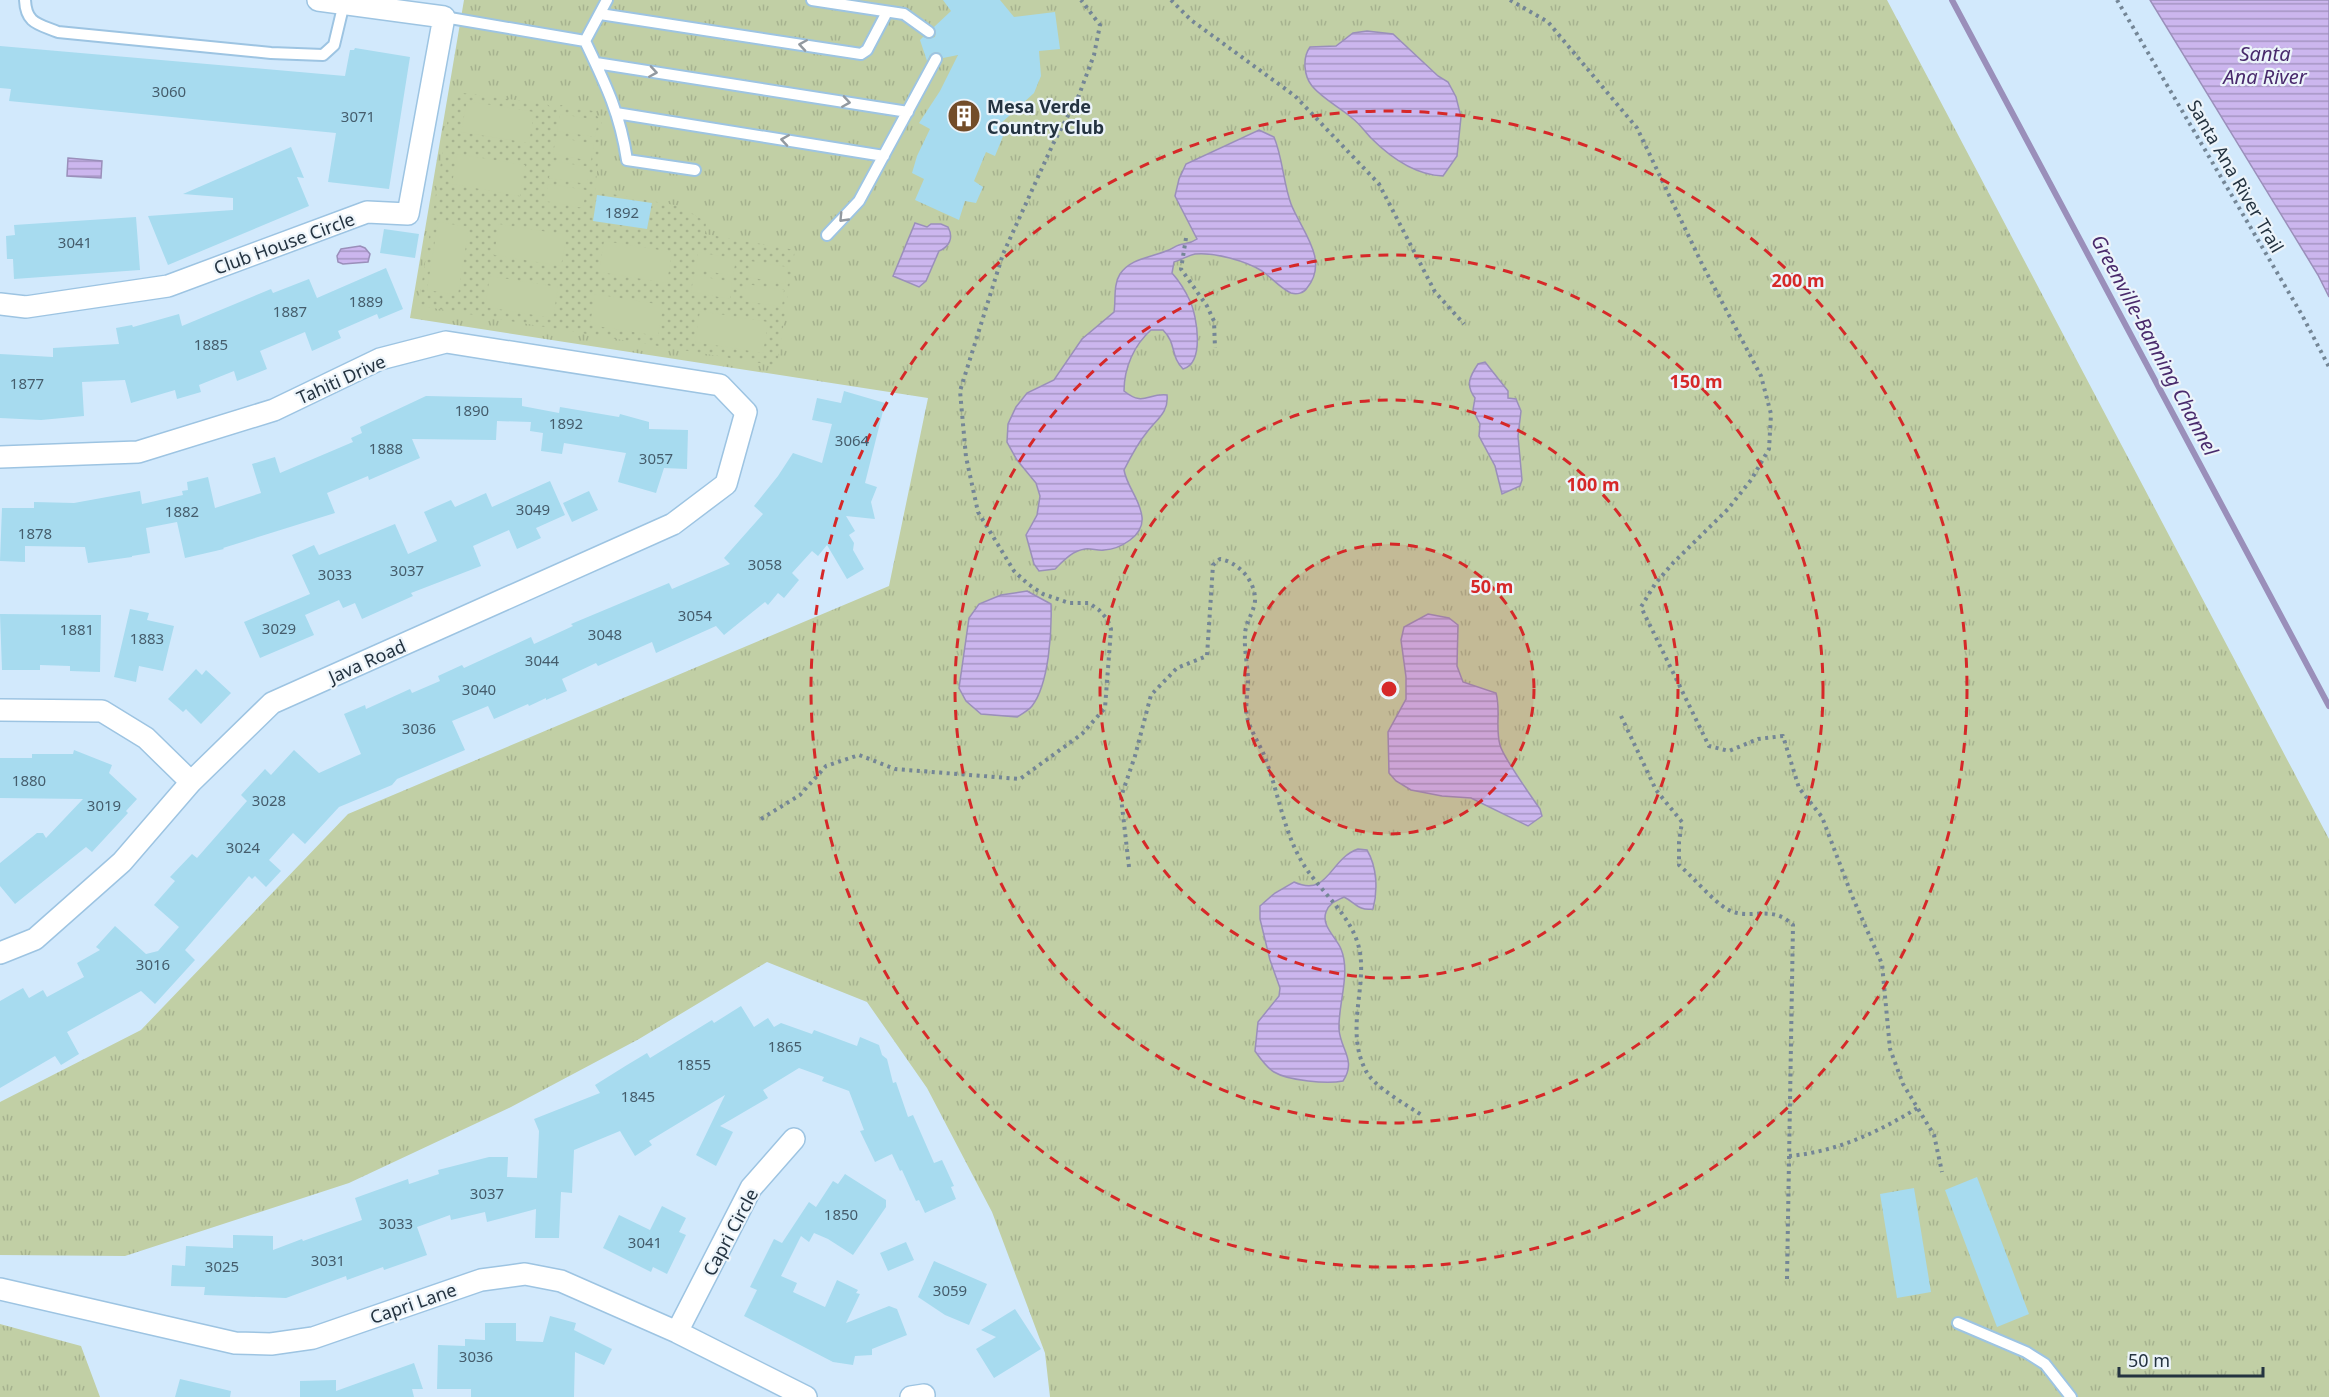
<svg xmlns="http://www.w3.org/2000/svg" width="2329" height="1397" viewBox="0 0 2329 1397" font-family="'Noto Sans',sans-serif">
  <defs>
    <pattern id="grass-tufts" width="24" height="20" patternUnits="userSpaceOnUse" patternTransform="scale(1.5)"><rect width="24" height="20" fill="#c1cfa5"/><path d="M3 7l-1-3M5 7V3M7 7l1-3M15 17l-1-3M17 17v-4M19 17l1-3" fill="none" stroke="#a6b28f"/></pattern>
    <pattern id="park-dots" width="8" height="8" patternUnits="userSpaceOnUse" patternTransform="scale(1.5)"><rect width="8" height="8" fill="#c1cfa5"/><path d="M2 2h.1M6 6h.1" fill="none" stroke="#a6b28f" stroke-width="1.8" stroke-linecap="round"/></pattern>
    <pattern id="water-rules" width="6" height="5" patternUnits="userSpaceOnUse" patternTransform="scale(1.5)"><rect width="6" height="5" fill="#ccb6ee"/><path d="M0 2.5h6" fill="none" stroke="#a595c2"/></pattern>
  </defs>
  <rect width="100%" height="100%" fill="#d2e9fc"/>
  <path fill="url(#grass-tufts)" d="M464,0H1887L2329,839V1397H1050L1045,1353L992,1212L927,1088L867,1002L767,962L639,1039L511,1107L349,1183L125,1256L0,1255V1102L141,1030L348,814L889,586L928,398L410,318Z
    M0,1324L81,1346L100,1397H0Z"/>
  <path fill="url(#park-dots)" d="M463,93L547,104L554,110L561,105L593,111L602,122L595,191L680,206L706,222L705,234L795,250L777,366L421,306L419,301L451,99Z"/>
  <path fill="#c1cfa5" d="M467,101L534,112L529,143L461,132Z
    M560,114L598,120L595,137L557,131Z
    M556,137L594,144L591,161L553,154Z
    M457,154L525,165L520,196L452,184Z
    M552,161L590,167L587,184L549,178Z
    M548,184L586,190L583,208L545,201Z
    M438,222L469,227L458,295L427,290Z
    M499,224L567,235L561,266L494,255Z
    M604,241L672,252L667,283L599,272Z
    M698,252L736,259L733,276L696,269Z
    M750,261L788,267L785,284L748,277Z
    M694,275L732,282L730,299L691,292Z
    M490,276L558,287L553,318L485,307Z
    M746,284L784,290L782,307L743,301Z
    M595,294L663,305L658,336L590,325Z
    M700,311L768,322L763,353L695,342Z"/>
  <path fill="url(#water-rules)" stroke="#9a8fba" stroke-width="1.5" d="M2150,0H2329V297L2318,275Z
    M1367,31L1393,34L1438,76L1448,82L1456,97L1461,117L1457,156L1443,176C1415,175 1391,158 1371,138C1365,132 1360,124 1352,118C1340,108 1322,98 1312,86C1304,76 1302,58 1310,47L1336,46L1353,33Z
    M1259,130L1274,137C1283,159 1283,182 1291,204C1301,230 1330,260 1307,288C1304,293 1297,295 1291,293C1281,289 1271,277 1262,271C1246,261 1214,252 1195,254C1189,255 1181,260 1174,262L1172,273C1180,282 1185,290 1190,301C1197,316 1205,363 1183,369C1170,356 1177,344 1163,330H1151C1134,345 1124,368 1124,391C1144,407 1147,393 1167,395C1169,412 1157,419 1147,432C1138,443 1131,456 1124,470C1127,487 1140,499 1142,517C1144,536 1120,549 1104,550C1098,551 1091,548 1085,549C1072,551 1064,560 1055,569L1039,571L1034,564L1026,535L1037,515L1040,496L1036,483L1017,460L1007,442L1008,424L1016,407L1027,393L1054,380L1082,339L1114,312C1116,300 1113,285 1120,274C1131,258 1150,258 1166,251C1171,250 1175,246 1179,245C1187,243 1190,244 1197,239L1175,196L1179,179L1186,164Z
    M68,158L102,161L101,178L67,176Z
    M915,223L927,227L931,224H941L948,227C954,238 949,247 939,251L926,281L919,287L893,276Z
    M360,246L365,248L370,254L368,262L343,264L338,262L337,256L341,249Z
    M1485,362L1508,391V398L1516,399L1521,411L1518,436L1522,480L1520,486L1502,494L1495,466L1479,436L1480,424L1473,410L1475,398C1465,385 1470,376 1478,364Z
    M1027,591L1051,604C1052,631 1049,684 1032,706C1029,710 1022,714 1017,717L981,714L966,701L959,688L969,618L979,604L1001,595Z
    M1428,614L1449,618L1458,625L1457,666L1463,682L1496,693C1501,710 1495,727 1500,745C1503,757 1531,796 1540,809L1542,816L1528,826L1471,798L1442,796L1411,790L1396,781L1389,773L1388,732L1406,699V677L1401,640L1404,627Z
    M1358,849L1367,850C1377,867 1378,890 1373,909C1358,911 1356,903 1344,897C1336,901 1329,903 1326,912C1321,926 1336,937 1341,949C1351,973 1338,1004 1339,1029C1340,1049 1357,1060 1343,1081C1327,1084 1289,1081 1274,1072C1266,1067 1260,1058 1255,1051L1258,1022L1279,996L1280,988L1270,960L1260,919V906L1275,893L1294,882C1329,898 1329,859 1358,849Z"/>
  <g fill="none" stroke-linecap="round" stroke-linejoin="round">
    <path stroke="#9a8fba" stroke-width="6" d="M1952,0L2329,706"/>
  </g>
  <path fill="#a7dbef" d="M943,0H1000L1014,17L1055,12L1060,49L1039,51L1041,76L1034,93L999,125L1006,129L995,156L986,152L974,181L983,187L976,203L965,201L959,220L915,200L924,179L912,173L917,156L930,129L919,123L940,91L958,55L943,58L940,53L935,52L930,55L927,61L920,40L923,37L929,39L935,37L936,32L934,27L951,11Z
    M0,46L345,76L350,50H354L355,48L410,57L389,189L328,182L336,133L9,101L11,89L0,88Z
    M291,147L304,178L297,177L309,206L168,265L148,216L233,210V198L183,194Z
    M597,195L652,203L647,229L593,221Z
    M136,217L140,270L14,279L13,259H7L6,236L15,235L14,225Z
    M384,229L419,234L415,258L380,253Z
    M386,268L403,309L379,319L377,314L338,331L341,338L312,351L305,332L260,351L267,369L237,381L234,371L199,385L201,392L177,399L175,390L131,403L125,380L82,382L84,416L41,420L0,418V354L53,357V348L119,344L116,328L132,325L133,327L179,314L182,326L271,289L273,293L309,279L317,298Z
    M844,391L885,403L865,483L877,487L871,502L875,519L846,516L855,531L849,535L854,543L853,550L864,569L847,579L827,545L818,556L812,551L792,573L799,580L784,598L778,593L768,605L765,602L724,635L716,626L656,653L652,642L598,666L596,663L562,679L567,691L546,700V698L529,706L528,704L494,719L488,706L452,721L465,750L397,779L392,785L339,807L305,844L293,833L269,860L281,871L266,887L255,876L252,879L249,876L185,950L195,960L155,1004L141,991L67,1032L79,1054L61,1065L55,1056L0,1088V1001L23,988L29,998L43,990L47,997L84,977L77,963L100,950L96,947L115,926L146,954L158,951L179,927L154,905L175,881L170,877L192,854L197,858L247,801L241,795L265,769L271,775L294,750L319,773L361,754L344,714L365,705L366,709L410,689L412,693L440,681L438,676L462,665L464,668L531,637L534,644L573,626L571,624L669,583L672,589L730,564L724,558L763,514L754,506L778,476L793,453L822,463L832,424L812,420L817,398L841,403Z
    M426,396L522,398V406L559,413L560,407L619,417L620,414L649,422V429L688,430L687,469L664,468L656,493L618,482L626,453L564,443L562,454L541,451L543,433L530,431L531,422L497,421L496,440L412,439L420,458L369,480L368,476L327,493L335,513L223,548L224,549L185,558L177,522L146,528L150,553L132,556V557L88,563L85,547L25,546V562L0,561L2,508H34V502L74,503L140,491L142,504L183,495L182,491L188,490L187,482L208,477L215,508L261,493L252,464L275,457L280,473L353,442L351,438L362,433L360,427Z
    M550,481L565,515L536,528L541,538L517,549L509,530L473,546L481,566L411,593L413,596L362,619L355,603L343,608L339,600L305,615L314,635L260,658L244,622L310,594L292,555L314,545L319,555L395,524L408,554L437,541L424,512L451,500L455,507L486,493L492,507Z
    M589,491L598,510L572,522L563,503Z
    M130,609L149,613L147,620L174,626L163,671L139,666L136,682L114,677Z
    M0,614L101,615L100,672L70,671V666L40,665V670H2Z
    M196,669L202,675L206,670L231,693L201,724L186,709L183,712L168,699Z
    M74,750L112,765L109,773L137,799L126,811L128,813L92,852L86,847L15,904L0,886V863L37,833H43L46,838L83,799L0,798V758H32V754H73Z
    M741,1006L754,1027L768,1018L774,1027L781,1023L812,1034L814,1030L857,1046L860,1037L879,1045L882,1055L887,1059L893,1083L896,1082L908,1117L913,1115L934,1163L942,1160L954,1186L951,1187L956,1199L925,1213L919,1200L916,1201L902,1170L900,1171L892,1154L875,1162L860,1131L864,1130L849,1091L822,1081L824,1077L799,1068L763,1090L768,1098L720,1126L733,1132L716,1166L696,1155L725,1095L649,1141L652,1145L635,1156L620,1131L574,1150L572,1193L561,1192L559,1238H535L536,1209L487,1222L485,1212L451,1220L450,1215L417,1227L427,1255L384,1270L383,1267L347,1280L346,1276L286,1298L204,1295L205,1287L171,1286L172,1265L185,1266L186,1246L233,1248V1235L273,1236V1250L302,1239L303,1241L362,1220L355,1198L408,1179L409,1184L439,1174L438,1170L489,1157H508L507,1177L537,1178L539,1131L534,1119L600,1093L595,1085L627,1065L647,1053L650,1058L712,1020L714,1023Z
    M845,1174L886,1200V1207L853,1255L828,1239L814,1233L809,1242L801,1236L781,1276L797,1283L793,1292L825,1307L837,1280L858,1290L856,1293L860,1294L846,1323L889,1306L897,1309L907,1335L872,1349V1355L855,1356L853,1365L833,1362L744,1316L757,1290L750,1287L774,1239L782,1243L809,1202L816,1207L833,1181L838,1184Z
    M1977,1177L2029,1314L1997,1327L1945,1190Z
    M1914,1188L1931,1292L1897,1298L1880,1194Z
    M662,1206L686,1218L679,1232L686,1235L667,1274L653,1267L651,1272L603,1248L619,1215L650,1230Z
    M906,1242L914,1260L888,1271L880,1253Z
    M934,1261L987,1284L969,1325L945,1315L918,1297Z
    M1015,1309L1041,1349L994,1378L976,1349L996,1337L981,1330Z
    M550,1316L576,1323L574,1330L612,1349L604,1365L575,1352L574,1397H471V1389H437L438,1345L465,1346V1339L485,1340V1323H516V1341L543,1342Z
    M414,1363L423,1389H412L414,1397H300V1381L336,1380V1391Z
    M180,1379L231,1391L230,1397H175Z"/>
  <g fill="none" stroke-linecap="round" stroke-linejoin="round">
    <g stroke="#9dc4e2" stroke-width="14">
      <path id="service" d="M25,0C26,24 39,24 58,32L271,53L323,55L334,45L344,3
        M812,0L904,14L929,32
        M600,14L861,54L867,50L887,12
        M444,17L585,41C605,83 620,113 627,160L695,170
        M585,41L607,0
        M596,63L908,112
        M616,113L884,156
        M827,235L859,201L936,59
        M1958,1323L2026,1352L2045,1364L2071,1397"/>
    </g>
    <g stroke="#9dc4e2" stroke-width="24">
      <path id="minor" d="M0,304L26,307L168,286L367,212L408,214L444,17L318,0
        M0,457L138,452L274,410L380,359L446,342L720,385L746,412L726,484L673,524L272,703L191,782L122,862L35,939L0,953
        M0,710L102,711L146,738L191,782
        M0,1289L235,1343L271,1344L313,1338L481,1280L525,1274L561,1281L677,1332L806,1397
        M677,1332L751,1188L794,1139
        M911,1397L924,1395"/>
    </g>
    <path stroke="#748696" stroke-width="4" stroke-dasharray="3 4.5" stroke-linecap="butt" d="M1171,0L1191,20L1295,96L1379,184L1435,292L1464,324
      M1510,0L1548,22L1637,128L1702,264L1761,376L1771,414L1769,449L1751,480L1728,509L1673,563L1655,584L1641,607L1709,746L1729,751L1758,739L1783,736L1799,788L1822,817L1852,896L1882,964L1890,1049L1903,1084L1934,1135L1942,1172
      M2117,0L2302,315L2329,367
      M1186,238L1181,269L1207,306L1214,321L1215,348
      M1621,716L1656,790L1682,822L1679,842V865C1691,875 1715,903 1727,909C1749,922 1771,903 1793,925L1787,1279
      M761,819L800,795L826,766L859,755L895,769L1020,779L1082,734L1105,708L1111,629L1107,619L1099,610L1089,603H1069L1043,594L1028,584L1014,571L978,512L966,457L960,391L1003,254L1053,144L1079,95L1094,55L1100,25L1081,0
      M1129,867L1121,797L1135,756L1151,695L1177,668L1207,656L1213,565L1220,559C1238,562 1256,581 1255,601C1254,612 1245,623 1245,635C1244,651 1248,666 1248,681C1248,692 1245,706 1247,717C1250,730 1259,743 1264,755C1278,790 1283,830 1302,862C1318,889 1346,910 1357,941C1371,980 1343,1028 1366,1071C1374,1087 1407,1105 1423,1116
      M1789,1156C1836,1152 1879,1132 1919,1107"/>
    <use href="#service" stroke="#fff" stroke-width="10"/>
    <use href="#minor" stroke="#fff" stroke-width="21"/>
  </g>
  <defs><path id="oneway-chevron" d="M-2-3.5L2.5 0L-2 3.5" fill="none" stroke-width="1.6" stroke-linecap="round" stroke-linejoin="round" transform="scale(1.5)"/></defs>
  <g stroke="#9299a0">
    <use href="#oneway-chevron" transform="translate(803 45) rotate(-171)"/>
    <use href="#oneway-chevron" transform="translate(653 72) rotate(9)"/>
    <use href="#oneway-chevron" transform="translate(846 102) rotate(9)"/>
    <use href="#oneway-chevron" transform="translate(785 140) rotate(-171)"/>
    <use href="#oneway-chevron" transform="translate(843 218) rotate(134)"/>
  </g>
  <circle cx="1389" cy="689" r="145" fill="#d62828" fill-opacity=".12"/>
  <g fill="none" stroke="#d62828" stroke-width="3" stroke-dasharray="10 8">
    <circle cx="1389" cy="689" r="145"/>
    <circle cx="1389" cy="689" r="289"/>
    <circle cx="1389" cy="689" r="434"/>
    <circle cx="1389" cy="689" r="578"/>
  </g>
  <defs>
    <g id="building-disc" transform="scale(1.725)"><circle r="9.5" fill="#734d29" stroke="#ecf4fa"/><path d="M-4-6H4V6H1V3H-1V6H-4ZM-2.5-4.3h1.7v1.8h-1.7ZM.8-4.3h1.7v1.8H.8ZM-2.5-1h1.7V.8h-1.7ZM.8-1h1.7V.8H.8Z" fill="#fff"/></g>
  </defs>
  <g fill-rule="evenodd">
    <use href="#building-disc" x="964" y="116"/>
  </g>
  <g text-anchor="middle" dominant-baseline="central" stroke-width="4.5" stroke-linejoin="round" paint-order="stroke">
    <g font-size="15" fill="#455d6c">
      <text x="169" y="91">3060</text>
      <text x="358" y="116">3071</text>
      <text x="622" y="212">1892</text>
      <text x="75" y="242">3041</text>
      <text x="366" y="301">1889</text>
      <text x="290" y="311">1887</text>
      <text x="211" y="344">1885</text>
      <text x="27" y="383">1877</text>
      <text x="472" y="410">1890</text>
      <text x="566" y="423">1892</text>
      <text x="852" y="440">3064</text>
      <text x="386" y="448">1888</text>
      <text x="656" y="458">3057</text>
      <text x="533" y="509">3049</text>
      <text x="182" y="511">1882</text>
      <text x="35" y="533">1878</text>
      <text x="765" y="564">3058</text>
      <text x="407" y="570">3037</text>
      <text x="335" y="574">3033</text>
      <text x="695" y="615">3054</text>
      <text x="279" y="628">3029</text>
      <text x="77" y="629">1881</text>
      <text x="605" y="634">3048</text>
      <text x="147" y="638">1883</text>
      <text x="542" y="660">3044</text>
      <text x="479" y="689">3040</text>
      <text x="419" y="728">3036</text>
      <text x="29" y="780">1880</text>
      <text x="269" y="800">3028</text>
      <text x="104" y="805">3019</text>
      <text x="243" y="847">3024</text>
      <text x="153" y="964">3016</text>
      <text x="785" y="1046">1865</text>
      <text x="694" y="1064">1855</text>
      <text x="638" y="1096">1845</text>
      <text x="487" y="1193">3037</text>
      <text x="841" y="1214">1850</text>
      <text x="396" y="1223">3033</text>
      <text x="645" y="1242">3041</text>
      <text x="328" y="1260">3031</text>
      <text x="222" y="1266">3025</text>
      <text x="950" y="1290">3059</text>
      <text x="476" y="1356">3036</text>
    </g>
    <g font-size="18" font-weight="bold" fill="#243340" stroke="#ecf4fa" text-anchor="start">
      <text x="987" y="106">Mesa Verde<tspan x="987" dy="21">Country Club</tspan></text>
    </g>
    <g font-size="18" fill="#243340" stroke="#ecf4fa">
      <text transform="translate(2236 176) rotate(60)">Santa Ana River Trail</text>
      <text transform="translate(284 243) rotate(-20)">Club House Circle</text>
      <text transform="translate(341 379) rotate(-24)">Tahiti Drive</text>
      <text transform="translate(367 661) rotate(-24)">Java Road</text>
      <text transform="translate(730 1232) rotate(-62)">Capri Circle</text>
      <text transform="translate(413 1303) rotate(-19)">Capri Lane</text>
    </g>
    <g font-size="20" font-style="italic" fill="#492a6c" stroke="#ecf4fa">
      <text x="2265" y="53">Santa<tspan x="2265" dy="23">Ana River</tspan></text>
      <text transform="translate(2155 345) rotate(62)">Greenville-Banning Channel</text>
    </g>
  </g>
  <circle cx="1389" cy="689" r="9" fill="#d62828" stroke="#ecf4fa" stroke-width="3"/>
  <g font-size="18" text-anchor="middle" font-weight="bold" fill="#d62828" stroke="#ecf4fa" stroke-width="4.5" stroke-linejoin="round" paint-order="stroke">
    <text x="1798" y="287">200 m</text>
    <text x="1696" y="388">150 m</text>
    <text x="1593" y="491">100 m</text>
    <text x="1492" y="593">50 m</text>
  </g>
  <path d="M2119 1367v9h144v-9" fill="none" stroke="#243340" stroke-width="3"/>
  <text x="2128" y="1367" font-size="18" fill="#243340" stroke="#ecf4fa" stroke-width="4.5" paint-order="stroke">50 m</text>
</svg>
